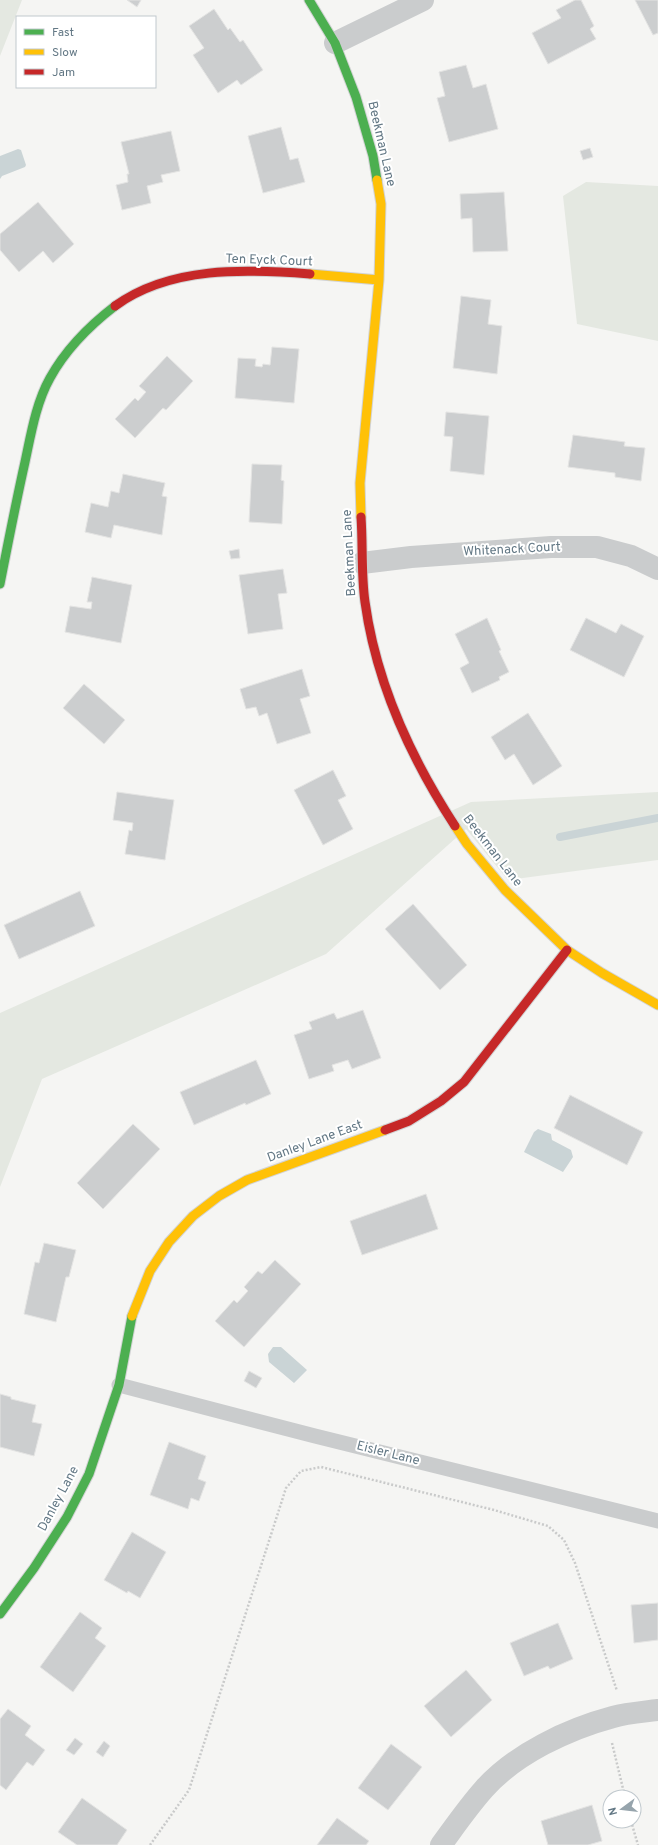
<svg xmlns="http://www.w3.org/2000/svg" width="658" height="1845" viewBox="0 0 658 1845" font-family="Overpass,sans-serif">
  <rect width="100%" height="100%" fill="#f5f5f3"/>
  <path fill="#e4e8e1" d="M0,0H22L0,56Z
    M586,182L658,186V341L577,324L563,196Z
    M658,792V860L508,880L466,829L326,954L42,1079L0,1187V1013L471,802Z"/>
  <path fill="#cad4d6" d="M18,149L21,150L26,165L25,167L2,176L0,179V156Z
    M538,1129L551,1134L552,1140L571,1150L573,1157L563,1172L524,1152L534,1132Z
    M273,1347H281L307,1370L294,1383L269,1362L268,1354Z"/>
  <g fill="none" stroke-linecap="round" stroke-linejoin="round">
    <path stroke="#cad4d6" stroke-width="8" d="M560,837L658,818"/>
  </g>
  <path fill="#cccecf" stroke="#e4e4e3" d="M127,0H141L137,7Z
    M575,0H581L594,26L590,29L596,39L548,64L532,33L561,18L556,10Z
    M635,0H658V33L653,35Z
    M214,9L228,30L230,28L240,42L243,40L263,70L241,85L237,80L218,93L193,55L204,48L189,26Z
    M466,65L473,88L486,84L498,129L449,142L437,98L445,96L439,72Z
    M281,127L290,160L298,158L305,182L263,193L248,136Z
    M171,131L180,171L161,175L163,182L147,186L151,203L122,210L116,185L128,182L127,174H129L121,142Z
    M590,148L593,157L583,160L580,151Z
    M504,192L508,251L473,252L472,218L461,219L460,194Z
    M38,202L74,244L53,263L43,251L19,272L0,250V234Z
    M461,296L491,300L488,324L502,326L497,374L453,368Z
    M272,347L299,349L294,403L235,398L238,358L256,359L255,366L262,367L263,364L270,365Z
    M167,356L193,381L166,410L163,408L135,438L115,419L135,398L138,401L146,392L139,386Z
    M446,412L489,416L484,475L450,471L453,437L444,436Z
    M573,435L625,442L624,446L645,448L641,481L615,477V473L568,467Z
    M252,464L282,465L281,480L284,481L282,524L249,522Z
    M123,474L165,483L162,496L167,497L162,535L114,525L111,538L85,532L91,503L108,507L111,491L119,493Z
    M239,549L240,558L231,559L229,551Z
    M283,569L287,593L278,594L283,629L248,634L239,575Z
    M92,577L132,585L121,643L65,632L70,606L91,609L92,602H87Z
    M487,618L501,650L499,651L509,672L499,677L500,680L472,693L460,668L469,663L455,634Z
    M586,618L616,633L621,624L644,636L624,677L570,650Z
    M302,669L310,696L300,699L311,733L277,744L267,713L259,716L256,707L246,709L240,689Z
    M84,684L125,720L104,744L63,708Z
    M528,713L562,766L533,785L514,754L505,760L491,737Z
    M333,770L346,796L338,800L353,829L323,845L294,790Z
    M117,792L174,800L165,860L125,854L129,830L132,831L133,823L113,820Z
    M80,891L95,926L19,959L4,925Z
    M413,904L467,965L440,990L385,929Z
    M363,1010L381,1058L352,1069L348,1060L332,1065L334,1071L309,1079L294,1035L312,1029L309,1022L334,1013L337,1019Z
    M256,1060L271,1094L246,1105L245,1103L194,1125L180,1092Z
    M570,1095L643,1132L627,1165L554,1128Z
    M133,1124L160,1149L103,1209L77,1183Z
    M426,1194L438,1229L362,1255L350,1221Z
    M44,1243L76,1250L69,1277H66L56,1322L24,1314L35,1262L39,1263Z
    M275,1260L301,1284L244,1347L215,1321L234,1300L237,1303L248,1291L244,1287L258,1271L262,1274Z
    M249,1371L262,1378L256,1388L244,1381Z
    M0,1394L11,1397V1399L36,1405L32,1422L42,1424L34,1456L0,1447Z
    M169,1442L206,1456L198,1479L206,1482L199,1501L191,1498L188,1509L150,1495Z
    M132,1532L166,1552L140,1598L128,1591L127,1593L104,1580Z
    M658,1603V1640L634,1643L631,1605Z
    M80,1612L102,1628L95,1638L106,1646L73,1692L40,1667Z
    M558,1623L573,1659L550,1669L548,1666L524,1676L510,1643Z
    M466,1670L492,1700L451,1737L424,1706Z
    M8,1709L31,1726L25,1735L45,1750L33,1766L27,1762L6,1790L0,1785V1719Z
    M75,1738L83,1744L74,1755L66,1750Z
    M104,1741L110,1746L103,1757L96,1752Z
    M391,1744L422,1767L388,1810L358,1788Z
    M82,1798L127,1830L117,1845H77L58,1832Z
    M592,1805L602,1841L588,1845H548L541,1821Z
    M337,1818L369,1841L366,1845H317Z"/>
  <g fill="none" stroke-linecap="round" stroke-linejoin="round">
    <g stroke="#d2d3d4" stroke-width="11">
      <path id="fast" d="M309,0L335,43L356,97L373,156L377,180
        M0,584C8,543 16,502 25,462C31,434 36,403 50,378C66,349 89,326 115,306
        M0,1614L34,1568L67,1517L89,1474L119,1385L132,1316"/>
    </g>
    <g stroke="#d2d3d4" stroke-width="11">
      <path id="slow" d="M310,274L379,280
        M361,517L360,483L379,280L381,204L377,180
        M455,826L467,844L505,890L567,950L602,973L658,1005
        M132,1316L150,1271L169,1242L193,1216L219,1196L247,1180L385,1130"/>
    </g>
    <g stroke="#d2d3d4" stroke-width="11">
      <path id="jam" d="M115,306C170,266 245,269 310,274
        M361,517C363,545 361,574 365,602C376,682 412,760 455,826
        M385,1130L409,1121L441,1101L464,1082L567,950"/>
    </g>
    <path stroke="#c9caca" stroke-width="2.5" stroke-dasharray="2 2" stroke-linecap="butt" d="M612,1743L625,1797
      M631,1821L638,1845
      M150,1845L189,1790L286,1488L301,1471L321,1467L494,1510L548,1526L564,1540L575,1563L617,1691"/>
    <path stroke="#cacccd" stroke-width="15" d="M119,1385L315,1436L658,1521"/>
    <path stroke="#cacccd" stroke-width="22" d="M335,43L423,0
      M362,563L411,557L551,547H597L631,556L658,569
      M441,1845C455,1826 468,1807 484,1789C515,1754 568,1729 613,1717C627,1713 643,1712 658,1710"/>
    <use href="#fast" stroke="#4caf50" stroke-width="9"/>
    <use href="#slow" stroke="#ffc107" stroke-width="9"/>
    <use href="#jam" stroke="#c62828" stroke-width="9"/>
  </g>
  <g text-anchor="middle" dominant-baseline="central" stroke-width="4" stroke-linejoin="round" paint-order="stroke">
    <g font-size="13" fill="#637885" stroke="#fff">
      <text transform="translate(381 144) rotate(77)">Beekman Lane</text>
      <text transform="translate(269 261) rotate(2)">Ten Eyck Court</text>
      <text transform="translate(512 550) rotate(-3)">Whitenack Court</text>
      <text transform="translate(350 553) rotate(-93)">Beekman Lane</text>
      <text transform="translate(492 851) rotate(52)">Beekman Lane</text>
      <text transform="translate(315 1142) rotate(-20)">Danley Lane East</text>
      <text transform="translate(388 1454) rotate(14)">Eisler Lane</text>
      <text transform="translate(59 1499) rotate(-62)">Danley Lane</text>
    </g>
  </g>
  <rect x="16" y="16" width="140" height="72" fill="#ffffff" stroke="#c1c9ce"/>
  <rect x="24" y="29" width="20" height="6" fill="#4caf50" stroke="#c1c9ce"/>
  <text x="52" y="36" font-size="12" fill="#637885">Fast</text>
  <rect x="24" y="49" width="20" height="6" fill="#ffc107" stroke="#c1c9ce"/>
  <text x="52" y="56" font-size="12" fill="#637885">Slow</text>
  <rect x="24" y="69" width="20" height="6" fill="#c62828" stroke="#c1c9ce"/>
  <text x="52" y="76" font-size="12" fill="#637885">Jam</text>
  <g transform="translate(622 1809) rotate(255)"><circle r="19" fill="#ffffff" stroke="#c1c9ce"/>
  <path d="M0-3L7 15L0 10L-7 15Z" fill="#96a4ac"/>
  <text y="-6" font-size="11" font-weight="bold" text-anchor="middle" fill="#637885">N</text>
  </g>
</svg>
